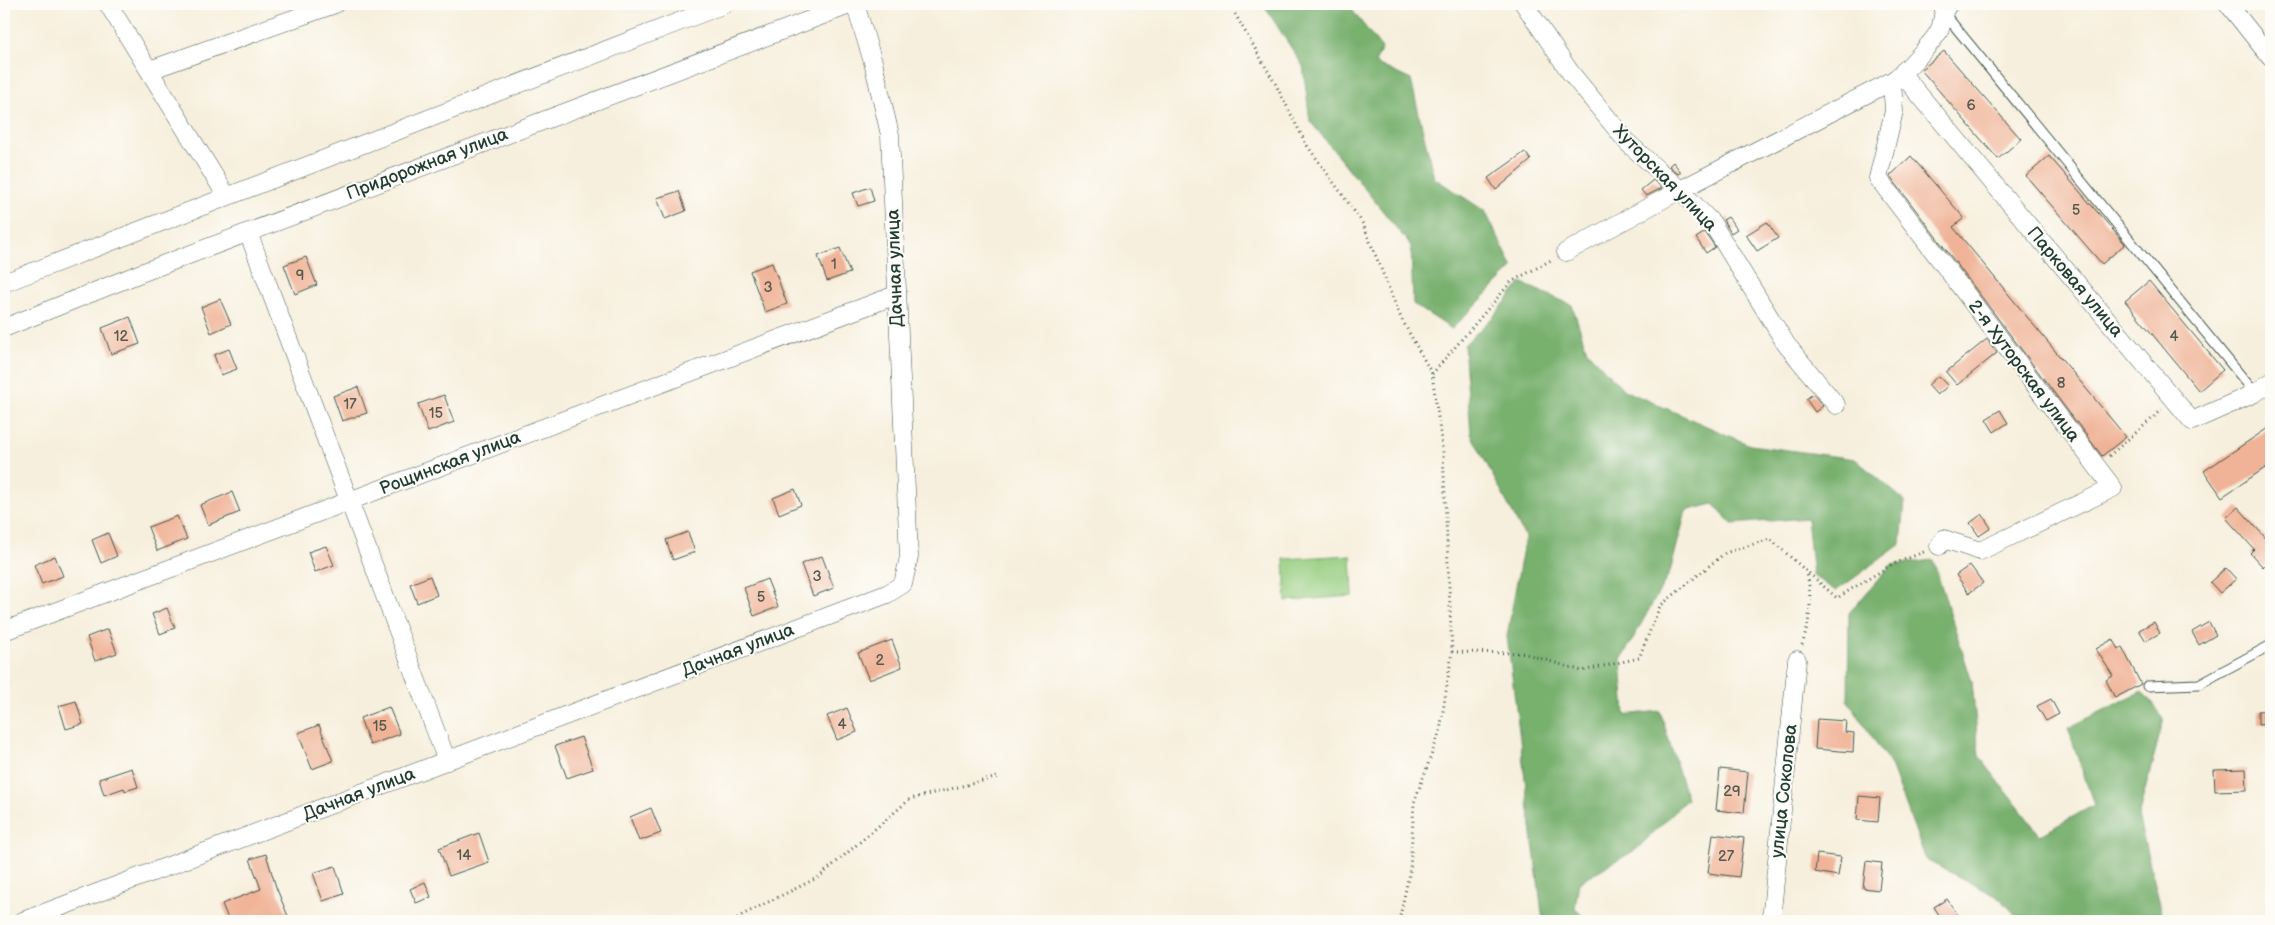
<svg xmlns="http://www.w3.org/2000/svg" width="2275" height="925" viewBox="0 0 2275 925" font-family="'Balsamiq Sans',sans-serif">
  <rect width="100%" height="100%" fill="#fdfcf7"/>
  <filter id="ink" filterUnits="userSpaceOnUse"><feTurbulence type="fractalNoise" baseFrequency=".02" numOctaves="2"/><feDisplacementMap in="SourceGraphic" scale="10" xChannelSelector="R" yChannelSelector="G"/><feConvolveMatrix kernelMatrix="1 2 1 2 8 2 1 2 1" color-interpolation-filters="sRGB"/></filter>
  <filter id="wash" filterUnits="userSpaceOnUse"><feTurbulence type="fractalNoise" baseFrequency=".0096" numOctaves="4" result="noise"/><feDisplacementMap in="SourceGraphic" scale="20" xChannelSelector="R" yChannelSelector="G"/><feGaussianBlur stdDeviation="1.12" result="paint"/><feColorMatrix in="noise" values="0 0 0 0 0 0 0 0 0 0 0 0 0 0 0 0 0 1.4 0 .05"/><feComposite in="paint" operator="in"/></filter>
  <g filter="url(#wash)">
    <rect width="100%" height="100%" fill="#f7efdd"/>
    <path fill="#95cd7f" stroke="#5a855a" d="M1351,555L1353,596L1286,601L1284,559Z"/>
    <path fill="#78b06e" stroke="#4c7651" d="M1263,4H1347L1382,48L1375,63L1411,80L1434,178L1485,211L1513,268L1452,329L1413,304L1411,246L1310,121L1303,66Z
      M1521,283L1572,305L1587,351L1624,390L1750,445L1855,459L1905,501L1901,544L1836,591L1813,576L1807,518L1732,524L1713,504L1686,511L1670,572L1621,660L1625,715L1660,711L1687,799L1637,849L1579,882L1575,908L1587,921H1543L1507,636L1525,537L1471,434L1464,345L1494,316Z
      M1933,560L1972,682L1979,756L2040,835L2094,805L2068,728L2142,691L2164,718L2138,817L2162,912L2147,921H2021L2000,898L1926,860L1891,765L1848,701L1849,613L1891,565Z"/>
    <g id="blocks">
      <path fill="#f0b397" d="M1944,51L2021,139L1998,159L1921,70Z
        M1525,152L1531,160L1496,190L1488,178Z
        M1911,156L1964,218L1953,227L2126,437L2102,456L1890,176Z
        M2049,156L2125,244L2102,264L2026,176Z
        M1673,162L1681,172L1678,174L1669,166Z
        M1653,180L1662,188L1646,196L1641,190Z
        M870,187L874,201L858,206L853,193Z
        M679,191L686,211L665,219L657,198Z
        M1728,217L1737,229L1731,233L1723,220Z
        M1767,222L1778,238L1757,251L1746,235Z
        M1705,232L1715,247L1706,253L1696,238Z
        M840,248L850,273L827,281L818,256Z
        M306,257L317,285L295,294L284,265Z
        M772,263L787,304L765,312L750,271Z
        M2149,281L2223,370L2199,391L2125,301Z
        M220,299L231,324L211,333L201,307Z
        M130,317L140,344L111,354L102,328Z
        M1987,339L1997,353L1957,385L1946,372Z
        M229,349L237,369L221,375L214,355Z
        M1938,376L1948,386L1937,395L1928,385Z
        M358,387L367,413L342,421L333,396Z
        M1813,394L1823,406L1815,412L1806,399Z
        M444,395L454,422L428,432L418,404Z
        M2000,410L2008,423L1994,432L1986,419Z
        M2271,426V464L2222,497L2204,471Z
        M795,489L801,505L779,514L773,498Z
        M232,492L240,512L208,525L200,505Z
        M2238,507L2271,544V559L2263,567L2250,553L2254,549L2226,518Z
        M1982,514L1991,528L1979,536L1970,523Z
        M177,516L187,539L157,551L148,527Z
        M688,532L695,552L673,560L666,540Z
        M108,533L117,556L101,563L92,540Z
        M326,546L334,565L315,572L308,552Z
        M55,556L63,576L42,584L34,565Z
        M822,556L834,588L813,596L801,564Z
        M1970,565L1983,583L1969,593L1956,575Z
        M2226,568L2236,579L2220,593L2210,582Z
        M430,576L437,595L417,603L410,584Z
        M767,579L778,607L754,616L744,588Z
        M167,608L175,628L160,634L152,614Z
        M2154,622L2160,633L2146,641L2139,630Z
        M2209,622L2216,635L2199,645L2192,632Z
        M108,629L117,653L95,661L87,637Z
        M2113,639L2119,649L2122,647L2141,684L2115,698L2106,680L2113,676L2096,649Z
        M892,640L902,667L869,680L858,653Z
        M2051,699L2059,714L2046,721L2037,706Z
        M76,701L83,724L66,729L59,706Z
        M389,707L400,734L370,745L360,718Z
        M847,708L857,732L837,740L827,716Z
        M2271,710V724L2258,725V711Z
        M1817,719L1846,721L1845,732L1854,733L1853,752L1815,749Z
        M319,725L333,761L312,769L298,733Z
        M581,737L593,769L567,778L555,746Z
        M132,768L138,787L125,791L124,788L104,795L99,779Z
        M1720,769L1748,772L1744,813L1716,810Z
        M2246,769L2247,790L2215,791L2214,770Z
        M1859,796L1880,798L1878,822L1857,820Z
        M651,808L661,833L639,841L630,817Z
        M479,833L489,862L449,876L439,848Z
        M1713,834L1744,838L1739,877L1708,873Z
        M266,854L276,887L290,921H229L222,904L261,889L250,859Z
        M1817,854L1841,857L1838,876L1815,872Z
        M1866,861L1882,863L1879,890L1863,888Z
        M335,866L344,894L323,901L313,873Z
        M425,882L431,897L416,903L410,889Z
        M1947,899L1962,921H1943L1934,907Z"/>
    </g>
  </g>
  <g filter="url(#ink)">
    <use href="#blocks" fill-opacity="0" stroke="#3f584d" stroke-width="1"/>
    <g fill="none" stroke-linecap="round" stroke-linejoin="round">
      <g stroke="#3f584d" stroke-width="11">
        <path id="lane" d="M1228,4H1229
          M1943,12L2255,393
          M2147,686L2199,684L2271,645"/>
      </g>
      <g stroke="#3f584d" stroke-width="19">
        <path id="street" d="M108,4L226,195
          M1524,4L1570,72L1628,143L1680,190L1712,223L1786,344L1836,405
          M2228,4L2271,58
          M150,70L335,4
          M1902,74L2192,421L2255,393L2271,382
          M1892,81L1894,111L1878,178L2113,488L1980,551L1944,539L1939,546
          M248,232L447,761
          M1566,252L1680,190L1892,81C1903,74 1935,40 1940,29C1944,18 1941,12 1949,4
          M4,283L725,4
          M4,328L141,273L852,4
          M4,631L896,295
          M23,921L887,594L903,584L909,557L890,135L873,62L855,4
          M1771,921L1797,660"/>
      </g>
      <path stroke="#3f584d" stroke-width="3" stroke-dasharray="1 4" stroke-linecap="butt" d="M1235,14L1275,83L1306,144L1362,222L1401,318L1432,374L1443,453L1452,652L1440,731L1414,803L1410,870L1399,921
        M1432,374L1511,282L1553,259
        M2109,456L2162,410
        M1802,645C1811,618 1812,601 1807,573
        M1452,652L1523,653L1582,671L1639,658L1660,606L1725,553L1770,539L1837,598L1891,565L1926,551
        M733,921L740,916L819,877L910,799L998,777"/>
      <use href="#lane" stroke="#fff" stroke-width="9"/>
      <use href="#street" stroke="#fff" stroke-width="18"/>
    </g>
  </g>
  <g text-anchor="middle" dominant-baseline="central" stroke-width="4" stroke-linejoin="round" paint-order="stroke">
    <g font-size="15" fill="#535a4d">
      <text x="1971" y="105">6</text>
      <text x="2076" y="210">5</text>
      <text x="834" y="264">1</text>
      <text x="300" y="275">9</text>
      <text x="768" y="287">3</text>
      <text x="121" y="336">12</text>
      <text x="2174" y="336">4</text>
      <text x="2061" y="383">8</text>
      <text x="350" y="404">17</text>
      <text x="436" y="413">15</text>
      <text x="817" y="576">3</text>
      <text x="761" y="597">5</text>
      <text x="880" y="660">2</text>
      <text x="842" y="724">4</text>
      <text x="380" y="726">15</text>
      <text x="1732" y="791">29</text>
      <text x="464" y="855">14</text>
      <text x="1726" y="856">27</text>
    </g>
    <g font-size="18" fill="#1f3d34" stroke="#fdfcf7">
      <text transform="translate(427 164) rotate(-21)">Придорожная улица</text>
      <text transform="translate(1665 178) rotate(46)">Хуторская улица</text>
      <text transform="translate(895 268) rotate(-92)">Дачная улица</text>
      <text transform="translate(2075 282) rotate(50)">Парковая улица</text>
      <text transform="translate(2024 371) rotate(53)">2-я Хуторская улица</text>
      <text transform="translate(450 463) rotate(-21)">Рощинская улица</text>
      <text transform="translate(738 650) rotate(-21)">Дачная улица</text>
      <text transform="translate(1784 791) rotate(-84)">улица Соколова</text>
      <text transform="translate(359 794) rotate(-21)">Дачная улица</text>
    </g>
  </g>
  <rect width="2275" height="925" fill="none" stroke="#fdfcf7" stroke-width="20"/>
</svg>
